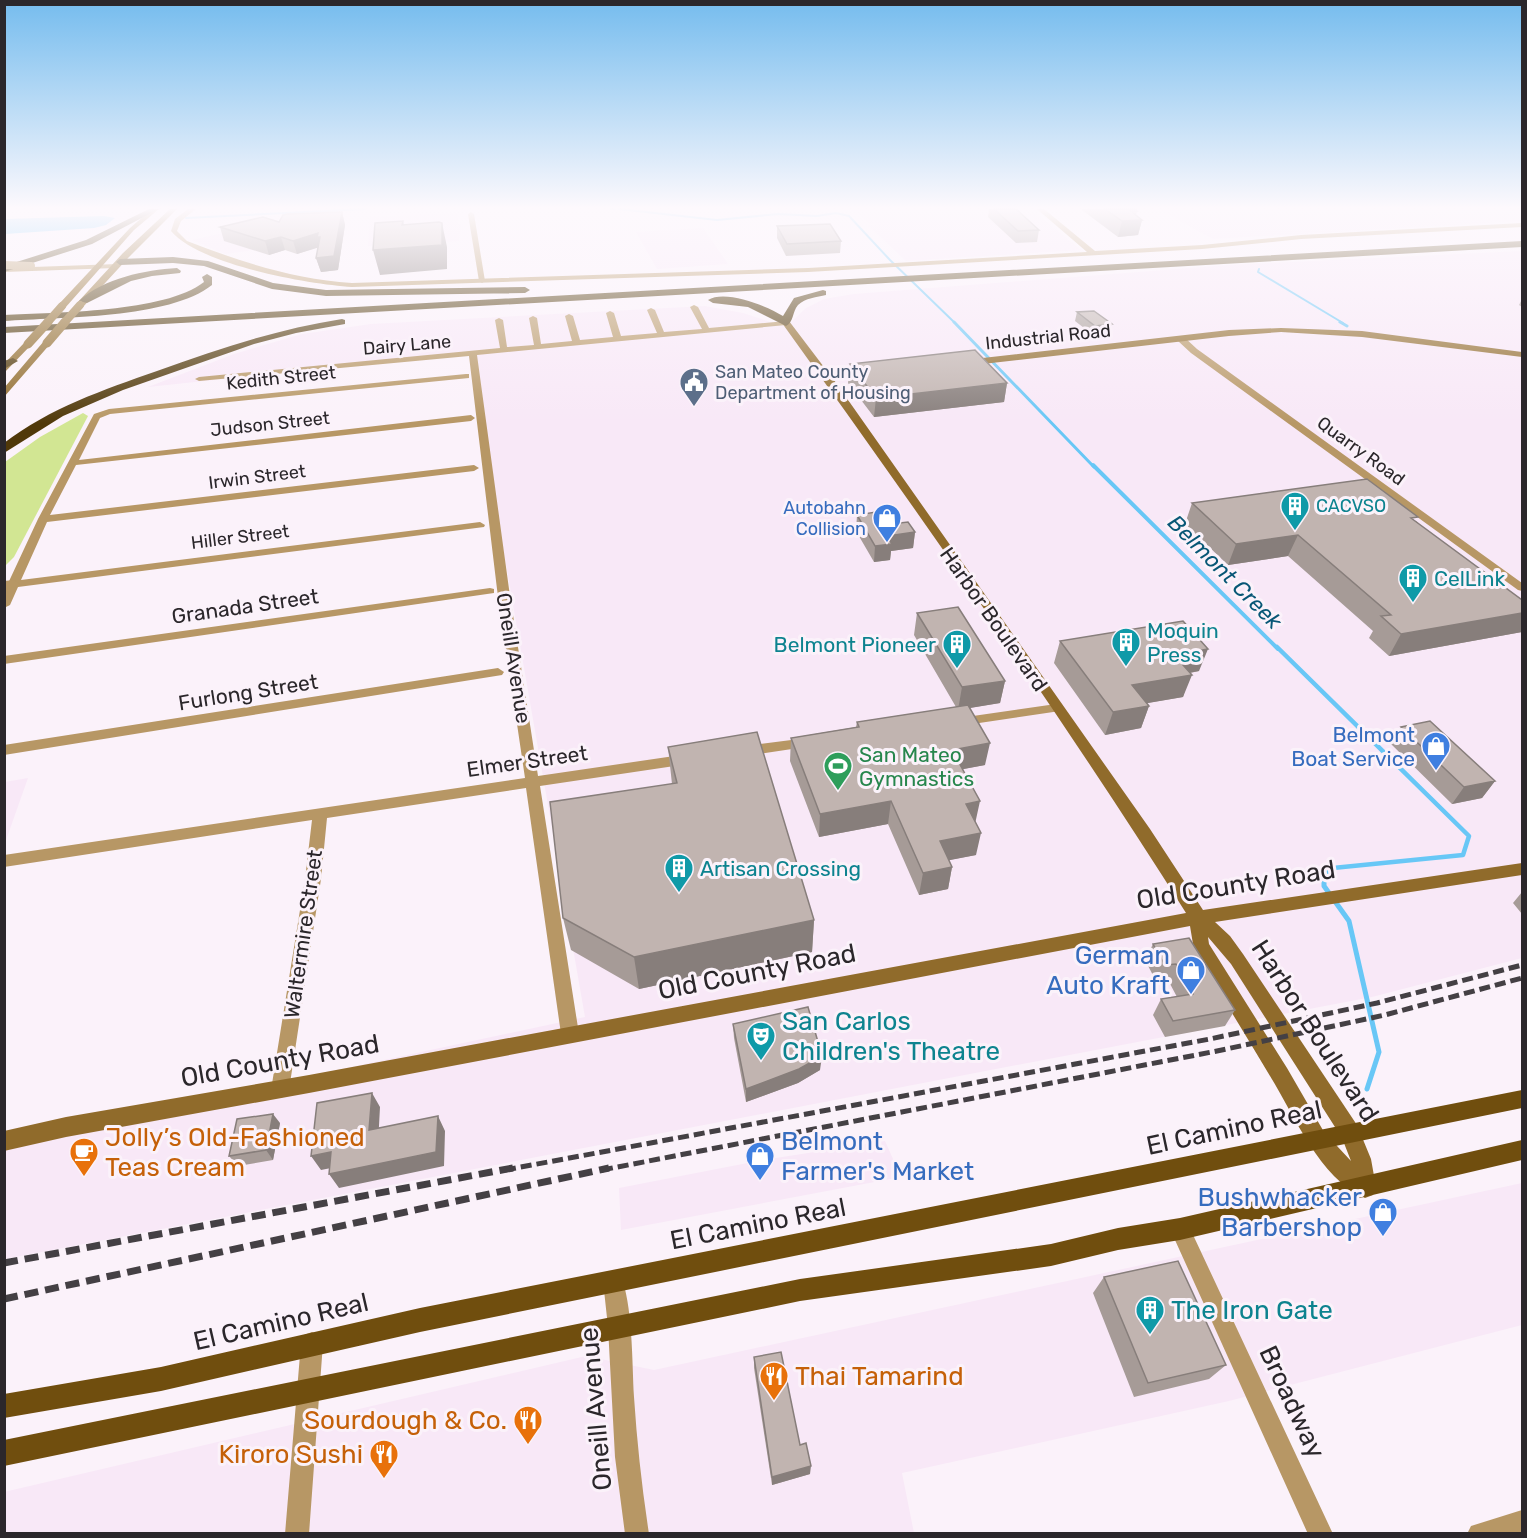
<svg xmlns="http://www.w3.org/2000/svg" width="1527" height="1538" viewBox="0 0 1527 1538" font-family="Rubik,sans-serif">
  <rect width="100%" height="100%" fill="#fbf2fa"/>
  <path fill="#f8e8f7" d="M852,209H1022L1021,212L981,214L1036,213L1081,250L906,261L868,225L892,223L870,224Z
    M1158,209H1522V221L1213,239Z
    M458,213V224H461L459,241L368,246L370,217Z
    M703,228L728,264L657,269L636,232Z
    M223,233L291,237L248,251L225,254L192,240Z
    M1522,251V958L1372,997L5,1259V1141L585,1017L469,353L148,387L234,354L302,334L371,324L705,306L743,313L786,327L806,308L824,299L854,294L1229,265Z
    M28,778L5,843V782Z
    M885,1141L901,1177L621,1230L619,1188L763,1160Z
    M1522,1183V1325L1229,1401L902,1473L914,1533L5,1534L4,1492L586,1356L654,1370Z"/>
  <path fill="#d2e693" d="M83,413L88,416L14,557L5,566V462L40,437Z"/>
  <path fill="#68c7f6" d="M104,216L115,218L106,225L94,228L5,234V219Z"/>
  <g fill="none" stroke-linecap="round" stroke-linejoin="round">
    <path stroke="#68c7f6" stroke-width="2" d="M611,209H615
      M619,209L717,220L778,214L817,216L836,213L849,216L890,260L955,323
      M186,218L365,209
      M1259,269L1258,272L1343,323"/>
    <path stroke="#68c7f6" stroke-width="3" d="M954,322L1094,467
      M1340,322L1347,326"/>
    <path stroke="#68c7f6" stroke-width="4" d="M1093,465L1278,649"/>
    <path stroke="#68c7f6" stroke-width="4.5" d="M1277,647L1469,836L1463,855L1333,868L1324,875V879"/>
    <path stroke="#68c7f6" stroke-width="5" d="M1324,877V886L1349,921L1379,1052L1367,1089"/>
    <path fill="#b79765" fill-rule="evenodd" d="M471,212L474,214L485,281L482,283L479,281L468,214Z
      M694,305L698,307L709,328L786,321L790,323L786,325L477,355L509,589L538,776L688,754L695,759L688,764L540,786L579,1034L576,1039L570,1042L564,1039L561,1034L526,788L327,818L321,879L289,1090L286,1096L280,1098L274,1096L271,1090L305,879L312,820L4,867V855L525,778L497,589L469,356L199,381L195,379L199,377L500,348L495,320L499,318L503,320L507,347L534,345L529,318L533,316L537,318L541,344L572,341L565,316L569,314L573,316L580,340L613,337L606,313L610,311L614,313L621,336L657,333L647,310L651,308L655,310L664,332L702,329L690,307Z
      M1178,337H1184L1197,349L1522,583V591L1518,590L1191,353L1178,341Z
      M466,374H469V378L110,414L100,418L79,460L471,415L475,418L471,421L76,465L50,515L474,465L479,468L474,471L47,522L21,580L480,522L485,525L484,527L18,587L10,605L4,608V592L38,519L94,414L109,409Z
      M490,588L494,589V593L4,664V656Z
      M498,668L504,672L502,675L4,755V745Z
      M1056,704L1062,708L1060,711L959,726L953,722L959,718Z
      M807,738L812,740L814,743L812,746L745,756L738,751L745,746Z
      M1180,1219L1187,1222L1333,1534H1308L1170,1229L1173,1222Z
      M613,1271L620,1274C633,1303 632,1363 634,1397C637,1443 642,1488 649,1534H625L615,1457L608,1327L603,1281L606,1274Z
      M312,1332L320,1335L323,1343L309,1534H285L301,1343L304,1335Z
      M1522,1510V1534H1467L1471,1526Z"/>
    <path fill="#b79765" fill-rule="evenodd" d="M188,209H196L181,221L177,231L187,241C241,262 294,279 352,283L808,268L1087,252L1037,209H1044L1095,251L1202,245L1301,235L1522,223V227L1301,239L1202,249L808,272L352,287C307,284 200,265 171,231L175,219Z
      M118,264L115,268L4,272V268Z
      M14,580L20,584L18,587L4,589V581Z"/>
    <path fill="#906b2b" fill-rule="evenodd" d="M152,209H159L134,230L65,308H59V304L130,228Z
      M170,209H177L129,257L83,307H77V303L123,253Z
      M786,321H789L830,375L872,371V375L869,376L834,380L1150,829L1203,910L1522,863V875L1215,922L1230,936L1243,954L1357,1125L1371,1159L1376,1187L1373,1195L1365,1198C1319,1178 1295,1116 1270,1076C1245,1034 1219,992 1194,950L1190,926L309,1093L66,1137L4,1151V1131L66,1117L309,1075L1186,913C1059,712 920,515 782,323ZM1208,937L1231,964L1342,1138L1351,1161L1324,1132L1287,1068L1209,944Z
      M1281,328L1362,331L1522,352V357L1362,337L1281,332L1229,336L965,366L961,363L965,360L1229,330Z
      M44,341L51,343L4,397V388Z
      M25,342L32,344L4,373V364Z"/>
    <path fill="#704e0e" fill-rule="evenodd" d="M1522,1090V1108L420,1332L161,1391L4,1418V1394L161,1367L420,1308Z
      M1522,1140V1160L1180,1240L1118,1250L1051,1266L800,1301L4,1466V1440L800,1279L1051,1244L1118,1228L1180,1218Z"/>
    <path fill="#503809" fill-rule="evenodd" d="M149,209H159L92,244L4,272V266L86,240Z
      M1522,241V247L4,333V327Z
      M173,257L208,261L273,283L326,290L525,287L530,290L525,293L326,296L272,289L204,266L173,263L120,265L116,262L120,259Z
      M177,268L181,271L180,273L152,276L131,281L87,303L79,301C104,278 145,270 177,268Z
      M207,274L212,277V285C169,319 60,317 4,321V315C56,312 164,313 204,282L202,277Z
      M823,290L826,291V295C817,297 805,298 798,305C792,312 794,322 786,326L748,307L713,303L708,300C725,289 767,306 783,316L794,298Z
      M342,319L345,320V324L296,333L254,344L123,390L63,416L4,453V443C50,408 103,390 157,371C218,349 278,329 342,319Z
      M13,358L18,361L4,369V361Z"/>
    <path stroke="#444044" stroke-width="5" stroke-dasharray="11 5" stroke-linecap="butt" d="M505,1170L1210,1039L1377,1003L1522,965
      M602,1170L1217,1051L1385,1015L1522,978"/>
    <path stroke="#444044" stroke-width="7" stroke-dasharray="14 7" stroke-linecap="butt" d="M4,1263L513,1168
      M4,1299L609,1168"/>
    <path stroke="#b79765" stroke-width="8" d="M4,265L31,266"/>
    <path stroke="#906b2b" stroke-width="8" d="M47,323L62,306
      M64,323L80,305"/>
    <path stroke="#906b2b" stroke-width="9" d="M47,343L65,322
      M28,344L48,322"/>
  </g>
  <path fill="#a69b97" d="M989,209H1016L1039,230L1037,242L1016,243L988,217Z
    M1082,209H1135L1137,211L1136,215L1142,220L1138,235L1118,237L1082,210Z
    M342,212L345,225L338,270L321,272L316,258L318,247L297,254L285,250L269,255L224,241L220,227L279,222Z
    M777,226L841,241L840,253L786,256L777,238Z
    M1522,299V307L1519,305Z
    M1077,312L1112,324L1110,333L1093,335L1075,321Z
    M850,364L1007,383L1004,402L874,417L848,383Z
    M1192,503L1416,521L1522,632L1389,656L1369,638L1373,631L1288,556L1228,565L1185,524Z
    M857,515L883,525L915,532L913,548L891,551L890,560L874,562L856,531Z
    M917,613L1005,681L1000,703L969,708L985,765L963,769L975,821L976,855L949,860L952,867L948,889L919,895L888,824L819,837L790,761L791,738L856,727L857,722L956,707L914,635Z
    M1060,641L1199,671L1190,673L1183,697L1147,703L1149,706L1141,728L1105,735L1054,663Z
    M1401,727L1495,781L1482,798L1452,804L1391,744Z
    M668,747L814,920L812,952L639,989L571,950L563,918L672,784Z
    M1522,892V914L1513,903Z
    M1153,944L1235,1010L1225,1026L1165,1037L1153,1015L1161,999L1177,997L1168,980L1156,981L1145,960Z
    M733,1024L820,1070L798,1083L746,1102L734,1038Z
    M280,1123L273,1160L238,1166L229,1156Z
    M1104,1277L1226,1365L1209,1379L1134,1397L1093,1293Z
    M754,1357L800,1445L810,1474L772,1485L754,1368Z"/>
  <path fill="#877e7b" d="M342,212L345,225L338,270L321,272L316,258Z
    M1142,220L1138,235L1118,237L1122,221Z
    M403,221L408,244L442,223L447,247V269L380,275L373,250L402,225Z
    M318,233L320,237V247L297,254L293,241Z
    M281,237L285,250L269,255L265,241Z
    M1112,324L1110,333L1093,335L1095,326Z
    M1007,383L1004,402L874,417L876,398Z
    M915,532L913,548L891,551L890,560L874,562L875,546L887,536Z
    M1298,535L1288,556L1228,565L1236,544Z
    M1522,613V632L1389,656L1401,634Z
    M1208,649L1199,671L1166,677L1174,655Z
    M1192,675L1183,697L1125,707L1132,685Z
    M1005,681L1000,703L958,710L962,687Z
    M1149,706L1141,728L1105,735L1113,712Z
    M990,743L985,765L948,772L952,750Z
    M1495,781L1482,798L1452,804L1464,787Z
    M891,801L888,824L819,837L820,814Z
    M980,801L975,824L966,804Z
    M981,833L976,855L935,863L940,841Z
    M952,867L948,889L919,895L923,873Z
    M814,920L812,952L639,989L634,957Z
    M822,1056L820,1070L798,1083L746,1102V1089Z
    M372,1093L380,1107L378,1144L369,1130Z
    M273,1114L280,1123L273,1160L266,1150Z
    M438,1116L445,1131L444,1166L339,1188L329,1174Z
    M331,1152L341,1166L321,1170L311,1156Z
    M811,1466L810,1474L772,1485V1477Z"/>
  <path fill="#c1b4b0" stroke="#877e7b" stroke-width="1.5" d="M994,209H1016L1039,230L1018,231Z
    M1105,209H1135L1137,211H1131L1142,220L1122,221Z
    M342,212L334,256L316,258L320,237H317L318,233L293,241L281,237L265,241L220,227L263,217L279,222L283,215L288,214Z
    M403,221L402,225L439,222L442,223V245L373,250L375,223Z
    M830,224L841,241L787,244L777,226Z
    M1094,311L1112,324L1095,326L1077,312Z
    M975,350L1007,383L876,398L850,364Z
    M1367,479L1418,517L1411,518L1522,600V613L1401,634L1381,616L1391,615L1298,535L1236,544L1192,503Z
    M876,512L883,525L908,522L915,532L887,536L892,544L875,546L857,515Z
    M958,607L1005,681L962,687L917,613Z
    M1183,621L1208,649L1174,655L1192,675L1132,685L1149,706L1113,712L1060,641Z
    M968,705L990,743L952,750L980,801L966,804L981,833L940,841L952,867L923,873L891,801L820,814L791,738L859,727L857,722Z
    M1430,721L1495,781L1464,787L1401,727Z
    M757,732L814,920L634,957L563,918L550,802L677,783L668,747Z
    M1189,938L1235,1010L1173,1021L1161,999L1193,994L1176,964L1165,965L1153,944Z
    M808,1007L822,1056L799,1069L746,1089L733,1024Z
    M372,1093L369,1130L438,1116L436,1152L329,1174L331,1152L311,1156L317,1103Z
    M273,1114L266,1150L229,1156L237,1119Z
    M1178,1261L1226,1365L1148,1383L1104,1277Z
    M781,1352L800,1445L806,1443L811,1466L772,1477L754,1357Z"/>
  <linearGradient id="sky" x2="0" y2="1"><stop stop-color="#75bcee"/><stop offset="0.49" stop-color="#fdf9fd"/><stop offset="1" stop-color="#fdf9fd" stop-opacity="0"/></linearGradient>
  <rect width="1527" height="424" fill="url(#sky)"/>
  <defs>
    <g id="civic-pin" transform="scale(1.5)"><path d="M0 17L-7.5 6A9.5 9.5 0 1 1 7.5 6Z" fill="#5c6f8a" stroke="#fbf2fa"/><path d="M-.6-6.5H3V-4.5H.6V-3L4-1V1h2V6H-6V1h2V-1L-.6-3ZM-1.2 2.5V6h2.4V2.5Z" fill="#fff"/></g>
    <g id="building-pin" transform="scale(1.5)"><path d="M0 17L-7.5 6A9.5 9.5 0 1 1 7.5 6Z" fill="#0f9aa8" stroke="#fbf2fa"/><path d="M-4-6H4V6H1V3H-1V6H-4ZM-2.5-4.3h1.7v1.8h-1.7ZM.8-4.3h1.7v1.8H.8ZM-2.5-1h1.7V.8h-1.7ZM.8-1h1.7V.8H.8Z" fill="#fff"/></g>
    <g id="shop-pin" transform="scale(1.5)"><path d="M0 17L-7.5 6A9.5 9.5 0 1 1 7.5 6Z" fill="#3f7fe0" stroke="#fbf2fa"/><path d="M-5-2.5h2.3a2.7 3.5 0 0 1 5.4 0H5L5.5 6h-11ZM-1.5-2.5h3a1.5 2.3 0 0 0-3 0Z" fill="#fff"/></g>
    <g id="stadium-pin" transform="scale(1.5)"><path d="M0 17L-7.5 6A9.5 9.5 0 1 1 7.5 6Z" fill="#2e9e5b" stroke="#fbf2fa"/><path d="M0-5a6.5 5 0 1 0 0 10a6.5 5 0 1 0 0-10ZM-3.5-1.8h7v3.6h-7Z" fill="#fff"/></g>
    <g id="theatre-pin" transform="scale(1.5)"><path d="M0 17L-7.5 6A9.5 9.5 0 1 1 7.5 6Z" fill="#0f9aa8" stroke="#fbf2fa"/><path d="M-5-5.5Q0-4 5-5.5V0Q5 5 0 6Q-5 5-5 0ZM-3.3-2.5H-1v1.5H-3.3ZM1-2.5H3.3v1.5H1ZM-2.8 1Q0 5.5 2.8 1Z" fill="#fff"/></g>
    <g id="cafe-pin" transform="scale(1.5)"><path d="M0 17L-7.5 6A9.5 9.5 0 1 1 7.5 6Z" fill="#e8710a" stroke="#fbf2fa"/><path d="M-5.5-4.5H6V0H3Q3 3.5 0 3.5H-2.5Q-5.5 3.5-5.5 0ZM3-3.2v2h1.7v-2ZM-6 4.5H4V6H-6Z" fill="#fff"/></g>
    <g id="restaurant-pin" transform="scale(1.5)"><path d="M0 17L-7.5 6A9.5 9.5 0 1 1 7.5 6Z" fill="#e8710a" stroke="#fbf2fa"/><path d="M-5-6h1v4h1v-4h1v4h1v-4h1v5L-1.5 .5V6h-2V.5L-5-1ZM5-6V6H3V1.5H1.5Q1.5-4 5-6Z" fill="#fff"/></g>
  </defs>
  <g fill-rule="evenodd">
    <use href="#civic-pin" x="694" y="382"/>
    <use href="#building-pin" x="1295" y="506"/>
    <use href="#shop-pin" x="887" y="518"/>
    <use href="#building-pin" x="1413" y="578"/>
    <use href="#building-pin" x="1126" y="642"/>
    <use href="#building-pin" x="957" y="644"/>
    <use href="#shop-pin" x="1436" y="746"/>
    <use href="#stadium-pin" x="838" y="766"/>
    <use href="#building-pin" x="679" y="868"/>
    <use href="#shop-pin" x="1191" y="970"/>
    <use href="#theatre-pin" x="761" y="1036"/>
    <use href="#cafe-pin" x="84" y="1152"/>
    <use href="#shop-pin" x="760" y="1156"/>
    <use href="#shop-pin" x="1383" y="1212"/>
    <use href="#building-pin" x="1150" y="1310"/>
    <use href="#restaurant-pin" x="774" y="1376"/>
    <use href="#restaurant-pin" x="528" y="1420"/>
    <use href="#restaurant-pin" x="384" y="1454"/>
  </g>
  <g text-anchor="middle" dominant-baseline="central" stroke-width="6" stroke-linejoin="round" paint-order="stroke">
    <g font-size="18" fill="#2b272b" stroke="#fbf2fa">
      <text transform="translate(1048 337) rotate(-6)">Industrial Road</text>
      <text transform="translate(407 345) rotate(-5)">Dairy Lane</text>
      <text transform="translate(281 378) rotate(-6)">Kedith Street</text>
      <text transform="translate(270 424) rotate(-6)">Judson Street</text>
      <text transform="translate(1361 451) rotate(36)">Quarry Road</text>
      <text transform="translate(257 477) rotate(-7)">Irwin Street</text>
      <text transform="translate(240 537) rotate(-7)">Hiller Street</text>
    </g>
    <g font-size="18" fill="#4e5e75" stroke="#fbf2fa" text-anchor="start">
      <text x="715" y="372">San Mateo County<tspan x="715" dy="21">Department of Housing</tspan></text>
    </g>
    <g font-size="18" fill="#0d838f" stroke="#fbf2fa" text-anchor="start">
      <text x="1316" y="506">CACVSO</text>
    </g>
    <g font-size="18" fill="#366cbe" stroke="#fbf2fa" text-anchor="end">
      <text x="866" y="508">Autobahn<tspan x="866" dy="21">Collision</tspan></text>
    </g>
    <g font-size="21" fill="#0d838f" stroke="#fbf2fa" text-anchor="start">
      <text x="1434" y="578">CelLink</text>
      <text x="1147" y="630">Moquin<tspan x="1147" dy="24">Press</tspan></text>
      <text x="936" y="644" text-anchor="end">Belmont Pioneer</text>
      <text x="700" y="868">Artisan Crossing</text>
    </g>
    <g font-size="21" fill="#2b272b" stroke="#fbf2fa">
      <text transform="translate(245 606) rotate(-8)">Granada Street</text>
      <text transform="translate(994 619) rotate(55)">Harbor Boulevard</text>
      <text transform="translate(514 658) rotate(81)">Oneill Avenue</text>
      <text transform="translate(248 692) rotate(-9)">Furlong Street</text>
      <text transform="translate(527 761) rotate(-8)">Elmer Street</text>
      <text transform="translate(303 934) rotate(-82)">Waltermire Street</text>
    </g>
    <g font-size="21" fill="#366cbe" stroke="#fbf2fa" text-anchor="end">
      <text x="1415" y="734">Belmont<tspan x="1415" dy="24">Boat Service</tspan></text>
    </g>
    <g font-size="21" fill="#27864d" stroke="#fbf2fa" text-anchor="start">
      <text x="859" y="754">San Mateo<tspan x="859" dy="24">Gymnastics</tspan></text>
    </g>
    <g font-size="22" font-style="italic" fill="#085776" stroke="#fbf2fa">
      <text transform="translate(1225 572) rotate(45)">Belmont Creek</text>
    </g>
    <g font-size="26" fill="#2b272b" stroke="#fbf2fa">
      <text transform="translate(1236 885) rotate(-9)">Old County Road</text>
      <text transform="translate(757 972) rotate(-11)">Old County Road</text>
      <text transform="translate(1315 1031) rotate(57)">Harbor Boulevard</text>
      <text transform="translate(280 1061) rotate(-10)">Old County Road</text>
      <text transform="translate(1234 1128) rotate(-12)">El Camino Real</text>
      <text transform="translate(758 1224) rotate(-11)">El Camino Real</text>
      <text transform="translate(281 1322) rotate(-13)">El Camino Real</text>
      <text transform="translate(1292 1402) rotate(65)">Broadway</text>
      <text transform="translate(596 1409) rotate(-95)">Oneill Avenue</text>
    </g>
    <g font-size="26" fill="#366cbe" stroke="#fbf2fa" text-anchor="end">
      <text x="1170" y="955">German<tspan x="1170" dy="30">Auto Kraft</tspan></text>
      <text x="781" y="1141" text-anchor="start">Belmont<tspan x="781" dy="30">Farmer's Market</tspan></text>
      <text x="1362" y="1197">Bushwhacker<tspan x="1362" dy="30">Barbershop</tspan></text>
    </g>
    <g font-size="26" fill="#0d838f" stroke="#fbf2fa" text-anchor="start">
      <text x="782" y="1021">San Carlos<tspan x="782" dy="30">Children's Theatre</tspan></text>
      <text x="1171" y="1310">The Iron Gate</text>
    </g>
    <g font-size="26" fill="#c56008" stroke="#fbf2fa" text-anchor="start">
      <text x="105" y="1137">Jolly’s Old-Fashioned<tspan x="105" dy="30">Teas Cream</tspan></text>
      <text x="795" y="1376">Thai Tamarind</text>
      <text x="507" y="1420" text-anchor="end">Sourdough &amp; Co.</text>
      <text x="363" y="1454" text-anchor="end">Kiroro Sushi</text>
    </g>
  </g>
  <rect width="1527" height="1538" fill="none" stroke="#2b272b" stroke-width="12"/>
</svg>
